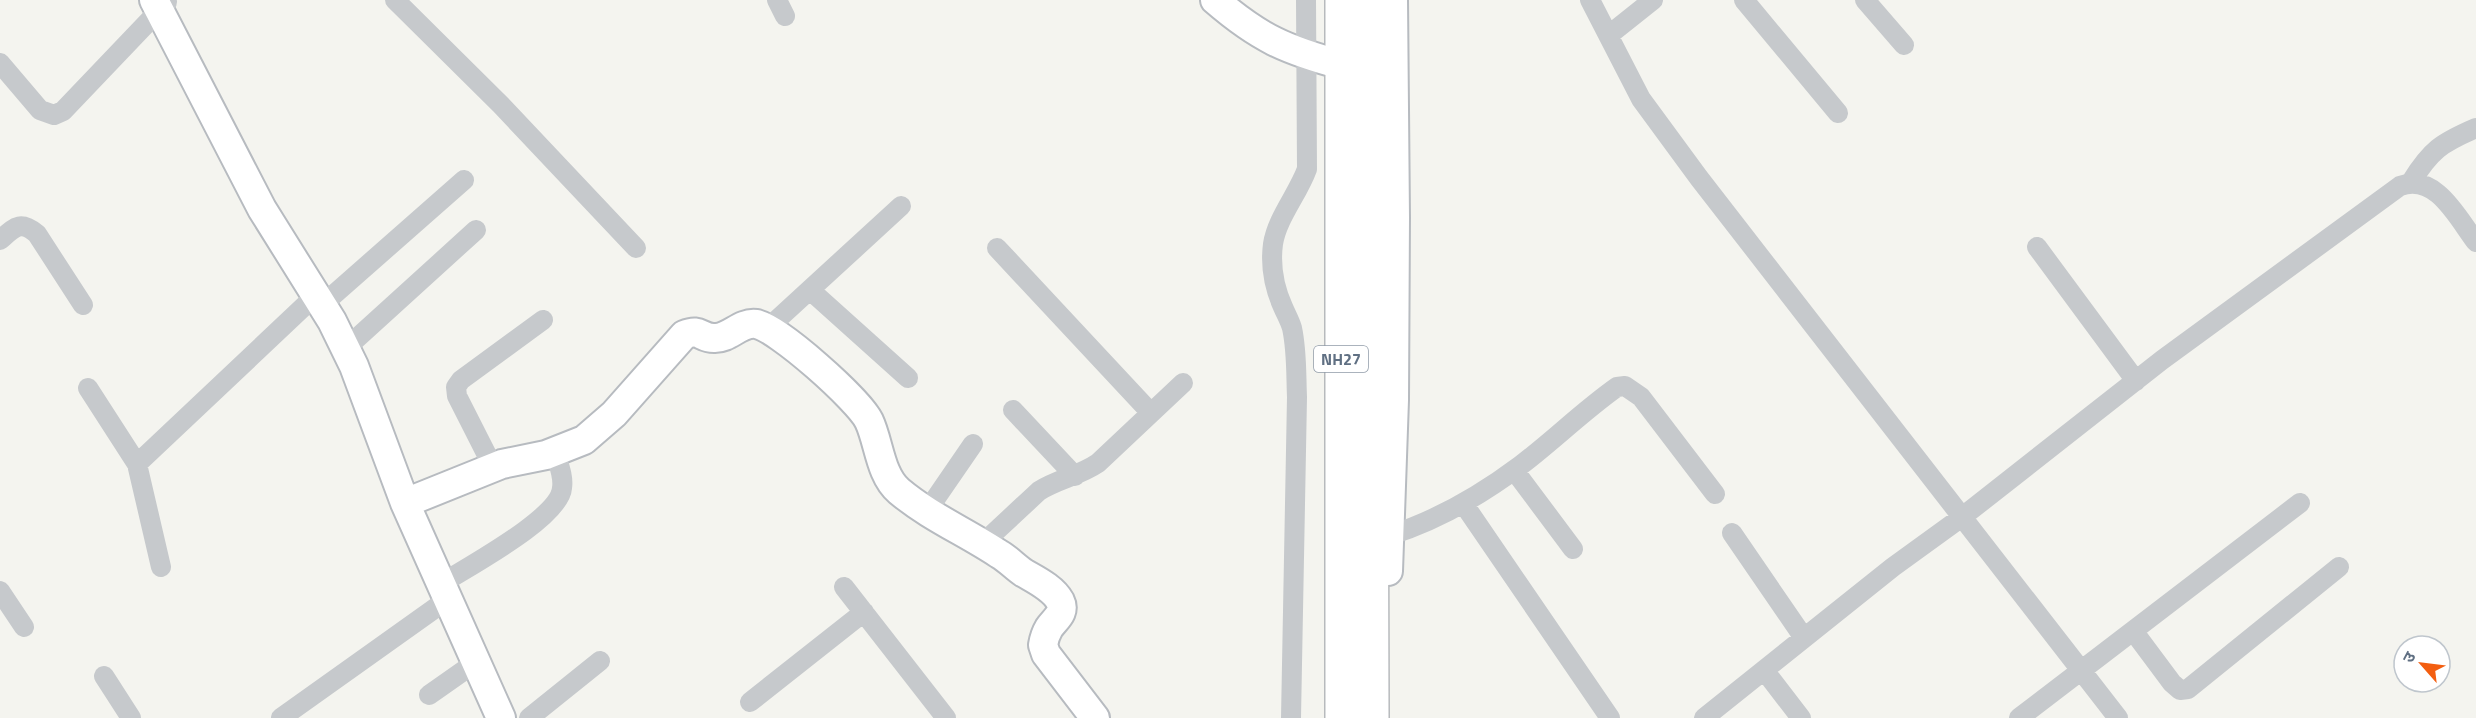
<svg xmlns="http://www.w3.org/2000/svg" width="2476" height="718" viewBox="0 0 2476 718" font-family="'Titillium Web','Noto Sans Devanagari',sans-serif">
  <rect width="100%" height="100%" fill="#f4f4ef"/>
  <g fill="none" stroke-linecap="round" stroke-linejoin="round">
    <g stroke="#b7bbc0" stroke-width="32">
      <path id="secondary" d="M154,0L262,209L332,321L354,366L405,503L501,718
        M1215,0C1259,38 1286,50 1342,65
        M405,503L502,464L546,455L584,440L614,414L684,335C701,328 700,338 714,338C729,339 740,322 756,324C777,327 859,400 869,421C879,442 880,475 899,491C930,517 966,532 999,554C1008,559 1015,567 1024,573C1036,580 1053,588 1060,601C1066,613 1055,619 1049,628C1046,633 1044,639 1043,645L1046,654L1095,718
        M1388,571L1394,400L1395,217L1393,0"/>
    </g>
    <g stroke="#b7babd" stroke-width="36">
      <path id="highway" d="M1370,0L1372,718
        M1342,718V0"/>
    </g>
    <path stroke="#c6c9cc" stroke-width="20" d="M395,0L501,105L636,248
      M777,0L785,16
      M1590,0L1641,99L1699,178L2118,718
      M1744,0L1838,113
      M1865,0L1904,45
      M1609,35L1653,0
      M0,63L40,110L54,115L63,111L167,2
      M2411,182C2431,150 2441,143 2476,128
      M0,240C15,227 20,220 37,234L83,305
      M2037,247L2136,381
      M997,248L1151,413
      M810,290L908,378
      M322,305L464,180
      M767,329L901,206
      M345,349L476,230
      M88,388L137,464L161,567
      M1013,410L1075,476
      M137,464L316,295
      M493,467L457,396L456,387L461,380L543,320
      M1514,470L1573,549
      M1463,503L1610,718
      M927,511L973,444
      M1732,533L1804,638
      M1388,536C1436,521 1481,495 1521,465C1554,440 1583,411 1617,387L1625,386L1641,397L1715,494
      M982,544L1039,491C1058,479 1079,476 1098,463L1183,383
      M441,584C467,567 560,518 562,488C564,476 558,463 555,452
      M844,587L946,718
      M0,591L24,627
      M2134,632L2172,683L2180,690L2188,689L2339,567
      M1764,670L1801,718
      M104,676L131,718
      M429,695L476,662
      M750,702L864,612
      M281,718L448,599
      M529,718L600,661
      M1291,718L1297,397C1296,374 1297,351 1292,328C1290,321 1286,314 1283,307C1274,287 1270,267 1273,244C1277,218 1298,194 1307,169L1306,0
      M1704,718L1893,567L1962,517L2162,360L2400,186C2436,173 2457,217 2476,242
      M2019,718L2300,503"/>
    <use href="#secondary" stroke="#fff" stroke-width="28"/>
    <use href="#highway" stroke="#fff" stroke-width="33"/>
  </g>
  <g text-anchor="middle" dominant-baseline="central" stroke-width="6" stroke-linejoin="round" paint-order="stroke">
    <rect fill="#fff" stroke="#909ba8" stroke-width="1.5" x="1314" y="346" width="54" height="26" rx="4.5"/>
    <g font-size="16" font-weight="bold" fill="#607083">
      <text x="1341" y="359">NH27</text>
    </g>
  </g>
  <g transform="translate(2422 664) rotate(298)"><circle r="28" fill="#ffffff" stroke="#bfc6cd" stroke-width="1.5"/>
  <path d="M0-4.5L10 22L0 15L-10 22Z" fill="#f35e10"/>
  <text y="-9" font-size="16" font-weight="bold" text-anchor="middle" fill="#607083">उ</text>
  </g>
</svg>
